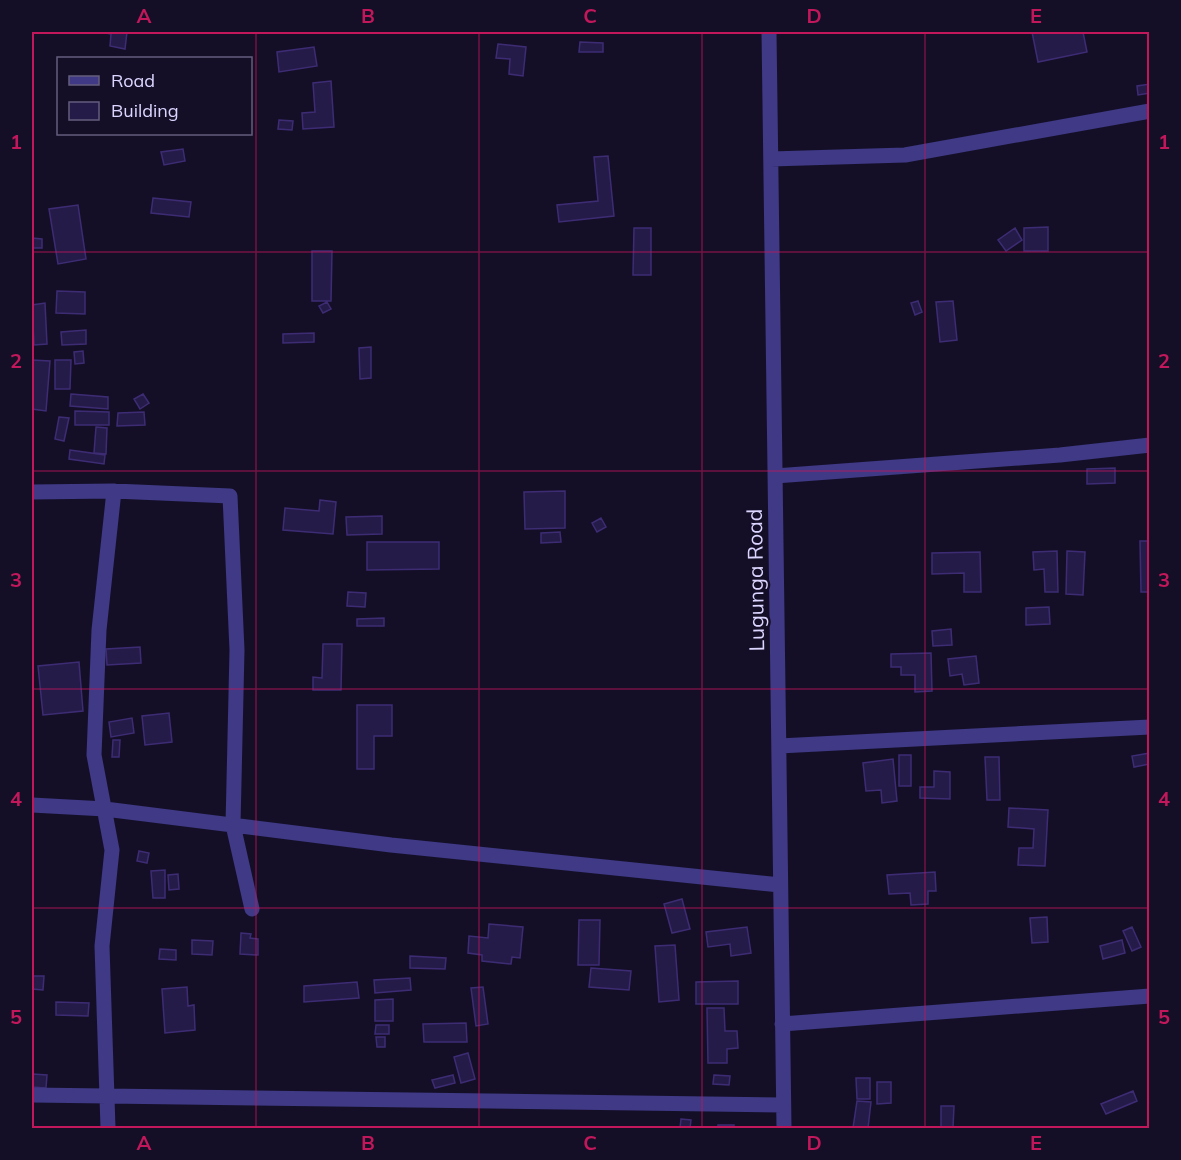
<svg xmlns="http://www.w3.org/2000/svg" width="1181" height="1160" viewBox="0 0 1181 1160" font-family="Mulish,sans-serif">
  <rect width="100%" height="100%" fill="#140f27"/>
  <path fill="#251b48" stroke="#3d2c74" stroke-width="1.5" d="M101,32H127L125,49L110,46L111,34Z
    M1032,32H1083L1087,52L1038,62Z
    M580,42L603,43V52H579Z
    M498,44L526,47L523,76L509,74L510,59L496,58Z
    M314,47L317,66L279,72L277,52Z
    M331,81L334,127L303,129L302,113L315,112L313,83Z
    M1150,84V93L1138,95L1137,86Z
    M279,120L293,121L292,130L278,129Z
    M183,149L185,161L164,165L161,152Z
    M608,156L614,216L559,222L557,205L598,201L594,157Z
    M153,198L191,202L189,217L151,213Z
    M78,205L86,259L58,264L49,209Z
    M1048,227V251H1024V228Z
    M634,228H651V275H633Z
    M1015,228L1022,240L1006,251L998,240Z
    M32,238L42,239V248H32Z
    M312,251H332L331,301H312Z
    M57,291L85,292V314L56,313Z
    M918,301L922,312L915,315L911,303Z
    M953,301L957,340L940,342L936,302Z
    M327,302L331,309L323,313L319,306Z
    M45,303L47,344L34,345L32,305Z
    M86,330V344L62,345L61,332Z
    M314,333V342L283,343V334Z
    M371,347V378L360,379L359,348Z
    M83,351L84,363L75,364L74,352Z
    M32,360L50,361L46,411L32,409Z
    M55,360H71L70,389H55Z
    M71,394L108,397V409L70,406Z
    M143,394L149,403L140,409L134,399Z
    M75,411L109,412V425H75Z
    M144,412L145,425L117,426L118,413Z
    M59,417L69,418L64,441L55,439Z
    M96,427L107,428L106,454L94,453Z
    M70,450L105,455L104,464L69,459Z
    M1115,468V483L1087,484V469Z
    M565,491V528L525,529L524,492Z
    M320,500L336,502L333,534L283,530L285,508L319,511Z
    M382,516V534L347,535L346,517Z
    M601,518L606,527L597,532L592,523Z
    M560,532L561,542L541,543V533Z
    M1140,541H1150V592H1141Z
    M367,542H439V569L367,570Z
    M1057,551L1058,592H1045L1044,569L1034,570L1033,552Z
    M1067,551L1085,552L1083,595L1066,594Z
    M980,552L981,592H964V573L932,574V553Z
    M348,592L366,593L365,607L347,606Z
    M1049,607L1050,624L1026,625V608Z
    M384,618V626H357V619Z
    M951,629L952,645L933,646L932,631Z
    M323,644H342L341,690H313V677L322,678Z
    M140,647L141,663L107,665L106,649Z
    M931,653L932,691L915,692V675H901V667H891V654Z
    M976,656L979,683L964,685L962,674L950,676L948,659Z
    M79,662L83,711L43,715L38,666Z
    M357,705H392V736H374V769H357Z
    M169,713L172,742L145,745L142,716Z
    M132,718L134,733L111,737L109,722Z
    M113,740H120L119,757H112Z
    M1150,753V764L1134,767L1132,756Z
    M899,755H911V786H899Z
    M985,757H999L1000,800H987Z
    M893,759L897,801L882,803L881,790L866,791L863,763Z
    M934,771L950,772V799L920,798V787H934Z
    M1009,808L1048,810L1045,866L1018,865L1019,848H1033L1034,829L1008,827Z
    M139,851L149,853L147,863L137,861Z
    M165,870V898H153L151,871Z
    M935,872L936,891H928V904L911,905L910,893L889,894L887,875Z
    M178,874L179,889L169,890L168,875Z
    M682,899L690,929L672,933L664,904Z
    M1047,917L1048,942L1032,943L1030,918Z
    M579,920H600L599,965H578Z
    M489,924L523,927L520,958L512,957L511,964L482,961V955L468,953L469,936L488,938Z
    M747,927L751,953L731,956L730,944L708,947L706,932Z
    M1132,927L1141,947L1132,951L1123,931Z
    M241,933L251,934L250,938L258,939V955L240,954Z
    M192,940L213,941L212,955L192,954Z
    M1122,940L1125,953L1103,959L1100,946Z
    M675,945L679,1000L659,1002L655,946Z
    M160,949L176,950V960L159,959Z
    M410,956L446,958L445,969L410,968Z
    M32,966V976H44L43,990L32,989Z
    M591,968L631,971L629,990L589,987Z
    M410,978L411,990L375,993L374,980Z
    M738,981V1004H696V982Z
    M357,982L359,998L304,1002V986Z
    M187,987L188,1006L194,1005L195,1030L165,1033L162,989Z
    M483,987L488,1024L476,1026L471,988Z
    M393,999V1021H375V1000Z
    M56,1002L89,1003L88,1016L56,1015Z
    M707,1008H724L725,1031H737L738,1048L727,1049V1063H708Z
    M466,1023L467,1042H424L423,1024Z
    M376,1025H389V1034H375Z
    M376,1037H385V1047H377Z
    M468,1053L475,1079L461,1083L454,1057Z
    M32,1074L47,1075L46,1088L32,1087Z
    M453,1075L455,1083L435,1088L432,1080Z
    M714,1075L730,1076L729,1085L713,1084Z
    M856,1078H870V1099H857Z
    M877,1082H891V1103L877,1104Z
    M1133,1091L1137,1101L1106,1114L1101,1104Z
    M857,1101L871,1102L868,1128H853Z
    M941,1106H954L953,1128H941Z
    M681,1119L691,1120L690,1128H680Z
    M718,1125H734V1128H718Z"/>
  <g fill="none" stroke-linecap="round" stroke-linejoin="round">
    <path stroke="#3f3986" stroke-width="15" d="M769,32L784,1128
      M771,159L905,155L1150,111
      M775,476L1060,455L1150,445
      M32,492L114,491L230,496L237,650L233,825L252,909
      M779,746L1150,727
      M32,805L105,809L391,845L780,885
      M782,1024L1150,996
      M32,1095L783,1105
      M108,1128L102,946L112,850L94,755L99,630L114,491"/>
  </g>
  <path fill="none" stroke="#c2185b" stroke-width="1.5" stroke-opacity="0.55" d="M256,32V1128M479,32V1128M702,32V1128M925,32V1128M32,252H1150M32,471H1150M32,689H1150M32,908H1150"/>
  <g text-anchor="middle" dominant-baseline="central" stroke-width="5" stroke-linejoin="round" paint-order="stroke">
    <g font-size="21" fill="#dbd5ff" stroke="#140f27">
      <text transform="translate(755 580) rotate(-91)">Lugunga Road</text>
    </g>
  </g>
  <rect width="1181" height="1160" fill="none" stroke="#140f27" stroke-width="66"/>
  <rect x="57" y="57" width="195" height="78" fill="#140f27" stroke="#645e7d" stroke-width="1.5"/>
  <rect x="69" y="76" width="30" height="9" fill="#3f3986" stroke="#645e7d" stroke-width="1.5"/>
  <text x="111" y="87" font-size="18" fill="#dbd5ff">Road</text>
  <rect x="69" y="102" width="30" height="18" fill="#251b48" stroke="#645e7d" stroke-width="1.5"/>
  <text x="111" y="117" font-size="18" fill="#dbd5ff">Building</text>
  <rect x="33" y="33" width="1115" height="1094" fill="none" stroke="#c2185b" stroke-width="2"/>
  <g font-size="20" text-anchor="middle" font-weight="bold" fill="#c2185b">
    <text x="144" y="23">A</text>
    <text x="368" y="23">B</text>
    <text x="590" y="23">C</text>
    <text x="814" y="23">D</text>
    <text x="1036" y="23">E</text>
    <text x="16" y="149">1</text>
    <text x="1164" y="149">1</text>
    <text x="16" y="368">2</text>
    <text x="1164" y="368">2</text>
    <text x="16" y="587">3</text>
    <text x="1164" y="587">3</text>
    <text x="16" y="806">4</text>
    <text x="1164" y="806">4</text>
    <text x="16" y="1024">5</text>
    <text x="1164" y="1024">5</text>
    <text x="144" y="1150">A</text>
    <text x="368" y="1150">B</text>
    <text x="590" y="1150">C</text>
    <text x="814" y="1150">D</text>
    <text x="1036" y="1150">E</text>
  </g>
</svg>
